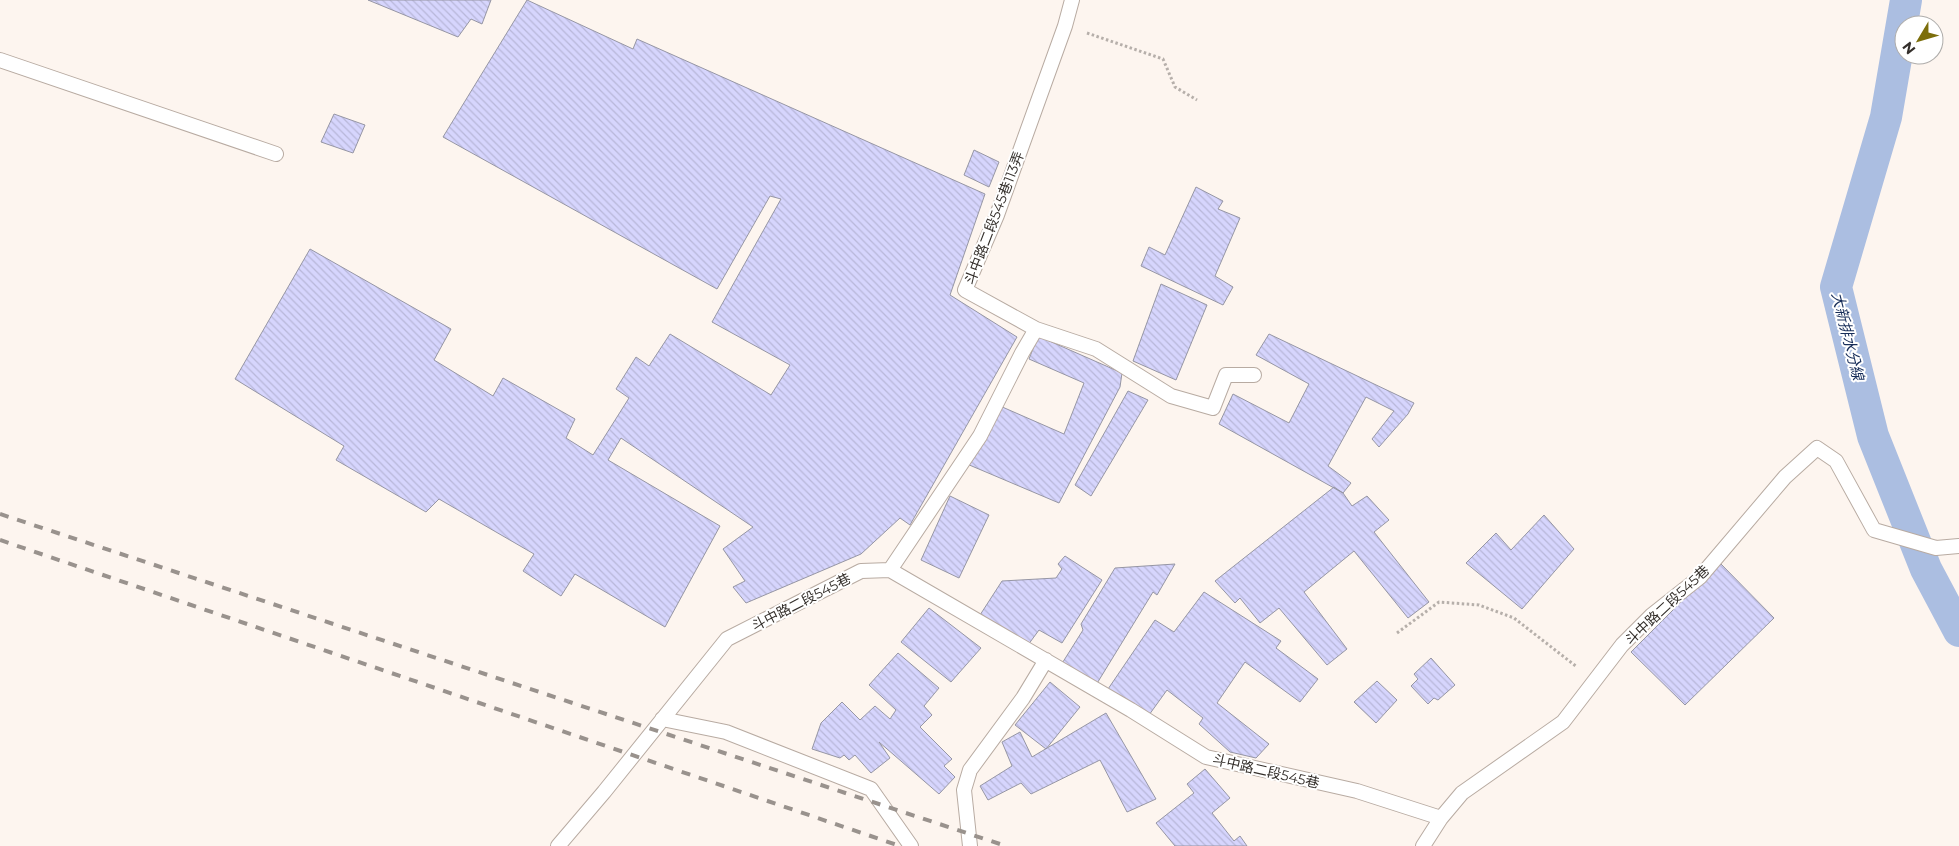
<svg xmlns="http://www.w3.org/2000/svg" width="1959" height="846" viewBox="0 0 1959 846" font-family="Montserrat,'Noto Sans TC',sans-serif">
  <defs>
    <pattern id="building-back-hatch" width="6" height="6" patternUnits="userSpaceOnUse" patternTransform="scale(1.25)"><rect width="6" height="6" fill="#d6d5fd"/><path d="M-1 5l2 2M0 0l6 6M5-1l2 2" fill="none" stroke="#b8b7d9"/></pattern>
  </defs>
  <rect width="100%" height="100%" fill="#fdf5ef"/>
  <g fill="none" stroke-linecap="round" stroke-linejoin="round">
    <path stroke="#abbee1" stroke-width="32" d="M1906,0L1886,117L1836,287L1873,436L1926,569L1959,631"/>
  </g>
  <path fill="url(#building-back-hatch)" stroke="#9696a4" d="M368,0H491L482,24L471,19L458,37Z
    M527,0L633,49L637,39L985,194L950,295L1017,337L910,525L900,518L861,554L746,603L733,587L745,581L723,549L753,527L621,438L608,460L720,526L665,627L575,574L561,596L523,571L534,554L439,499L426,512L336,460L344,446L235,379L310,249L451,329L434,360L493,396L503,378L575,419L566,438L593,455L629,398L616,389L636,357L649,366L670,334L771,395L790,365L712,322L781,199L770,196L717,289L443,137Z
    M334,114L365,125L353,153L321,142Z
    M974,150L999,162L989,187L964,175Z
    M1196,187L1223,201L1218,209L1240,218L1215,276L1233,287L1223,305L1141,266L1149,247L1165,255Z
    M1161,284L1207,305L1176,380L1133,361Z
    M1269,334L1414,403L1408,414L1379,447L1372,439L1394,411L1366,397L1328,466L1351,483L1343,493L1219,424L1233,394L1289,423L1309,384L1256,355Z
    M1038,336L1122,373L1120,387L1059,503L967,464L1000,406L1064,434L1084,383L1029,359Z
    M1128,391L1148,400L1091,496L1075,485Z
    M1334,487L1343,493L1352,506L1367,496L1389,520L1374,532L1429,602L1408,618L1354,551L1304,592L1347,649L1327,665L1279,608L1260,623L1240,598L1235,603L1215,581Z
    M950,496L989,515L959,578L921,560Z
    M1544,515L1574,549L1522,609L1466,563L1496,533L1511,550Z
    M1065,556L1102,580L1062,643L1039,630L1028,645L980,615L1002,581L1056,578L1062,569L1058,564Z
    M1720,563L1774,618L1685,705L1631,652Z
    M1175,564L1157,595L1153,592L1096,685L1061,665L1083,630L1081,624L1115,568Z
    M1204,592L1281,641L1276,648L1318,679L1300,702L1245,662L1217,703L1269,744L1256,758L1230,752L1199,724L1203,718L1167,690L1149,715L1106,692L1155,620L1174,632Z
    M929,608L981,648L951,682L901,642Z
    M898,653L939,688L924,706L932,715L920,727L952,759L944,766L955,777L939,794L879,742L890,758L871,773L855,755L849,760L844,755L840,758L812,749L821,723L842,702L860,720L875,706L890,719L896,710L869,685Z
    M1431,658L1455,685L1438,700L1434,698L1428,704L1411,686L1418,679L1414,674Z
    M1377,681L1397,700L1376,723L1354,702Z
    M1050,682L1080,707L1046,749L1015,725Z
    M1106,713L1156,799L1127,812L1100,760L1031,794L1021,783L988,800L980,786L1012,766L1002,742L1020,732L1032,757Z
    M1205,769L1230,798L1212,813L1234,841L1240,836L1247,846H1175L1156,823L1194,793L1187,784Z"/>
  <g fill="none" stroke-linecap="round" stroke-linejoin="round">
    <g stroke="#b8aba2" stroke-width="16">
      <path id="service" d="M0,60L276,154
        M1036,329L1096,349L1171,396L1213,408L1226,375H1254
        M890,570L980,436L1022,353L1036,329L965,290L997,215L1065,26L1072,0
        M662,719L726,732L871,789L911,846
        M558,846L604,792L727,639L861,571L890,570L1131,710L1206,757L1357,791L1441,818L1462,793L1563,722L1622,645L1652,615L1700,577L1785,477L1817,448L1836,461L1874,530L1936,548L1959,546
        M970,846L964,790L970,770L1023,698L1046,660
        M1423,846L1441,818"/>
    </g>
    <path stroke="#b6afaa" stroke-width="3" stroke-dasharray="2.5 2.5" stroke-linecap="butt" d="M1087,33L1163,59L1175,87L1197,100
      M1397,633L1439,602L1479,605L1514,618L1577,667"/>
    <use href="#service" stroke="#fff" stroke-width="14"/>
    <path stroke="#99928d" stroke-width="4" stroke-dasharray="9 9" stroke-linecap="butt" d="M0,514L1006,846
      M0,540L900,846"/>
  </g>
  <g text-anchor="middle" dominant-baseline="central" stroke-width="4" stroke-linejoin="round" paint-order="stroke">
    <g font-size="14" fill="#342f2b" stroke="#fff">
      <text transform="translate(994 218) rotate(-69)">斗中路二段545巷113弄</text>
      <text transform="translate(801 602) rotate(-27)">斗中路二段545巷</text>
      <text transform="translate(1667 605) rotate(-43)">斗中路二段545巷</text>
      <text transform="translate(1266 771) rotate(13)">斗中路二段545巷</text>
    </g>
    <g font-size="15" font-style="italic" fill="#172d59" stroke="#fff">
      <text transform="translate(1848 336) rotate(76)">大新排水分線</text>
    </g>
  </g>
  <g transform="translate(1919 40) rotate(232)"><circle r="24" fill="#ffffff" stroke="#aeacaa"/>
  <path d="M0-4L9 19L0 12L-9 19Z" fill="#7c6e0b"/>
  <text y="-8" font-size="14" font-weight="bold" text-anchor="middle" fill="#342f2b">N</text>
  </g>
</svg>
